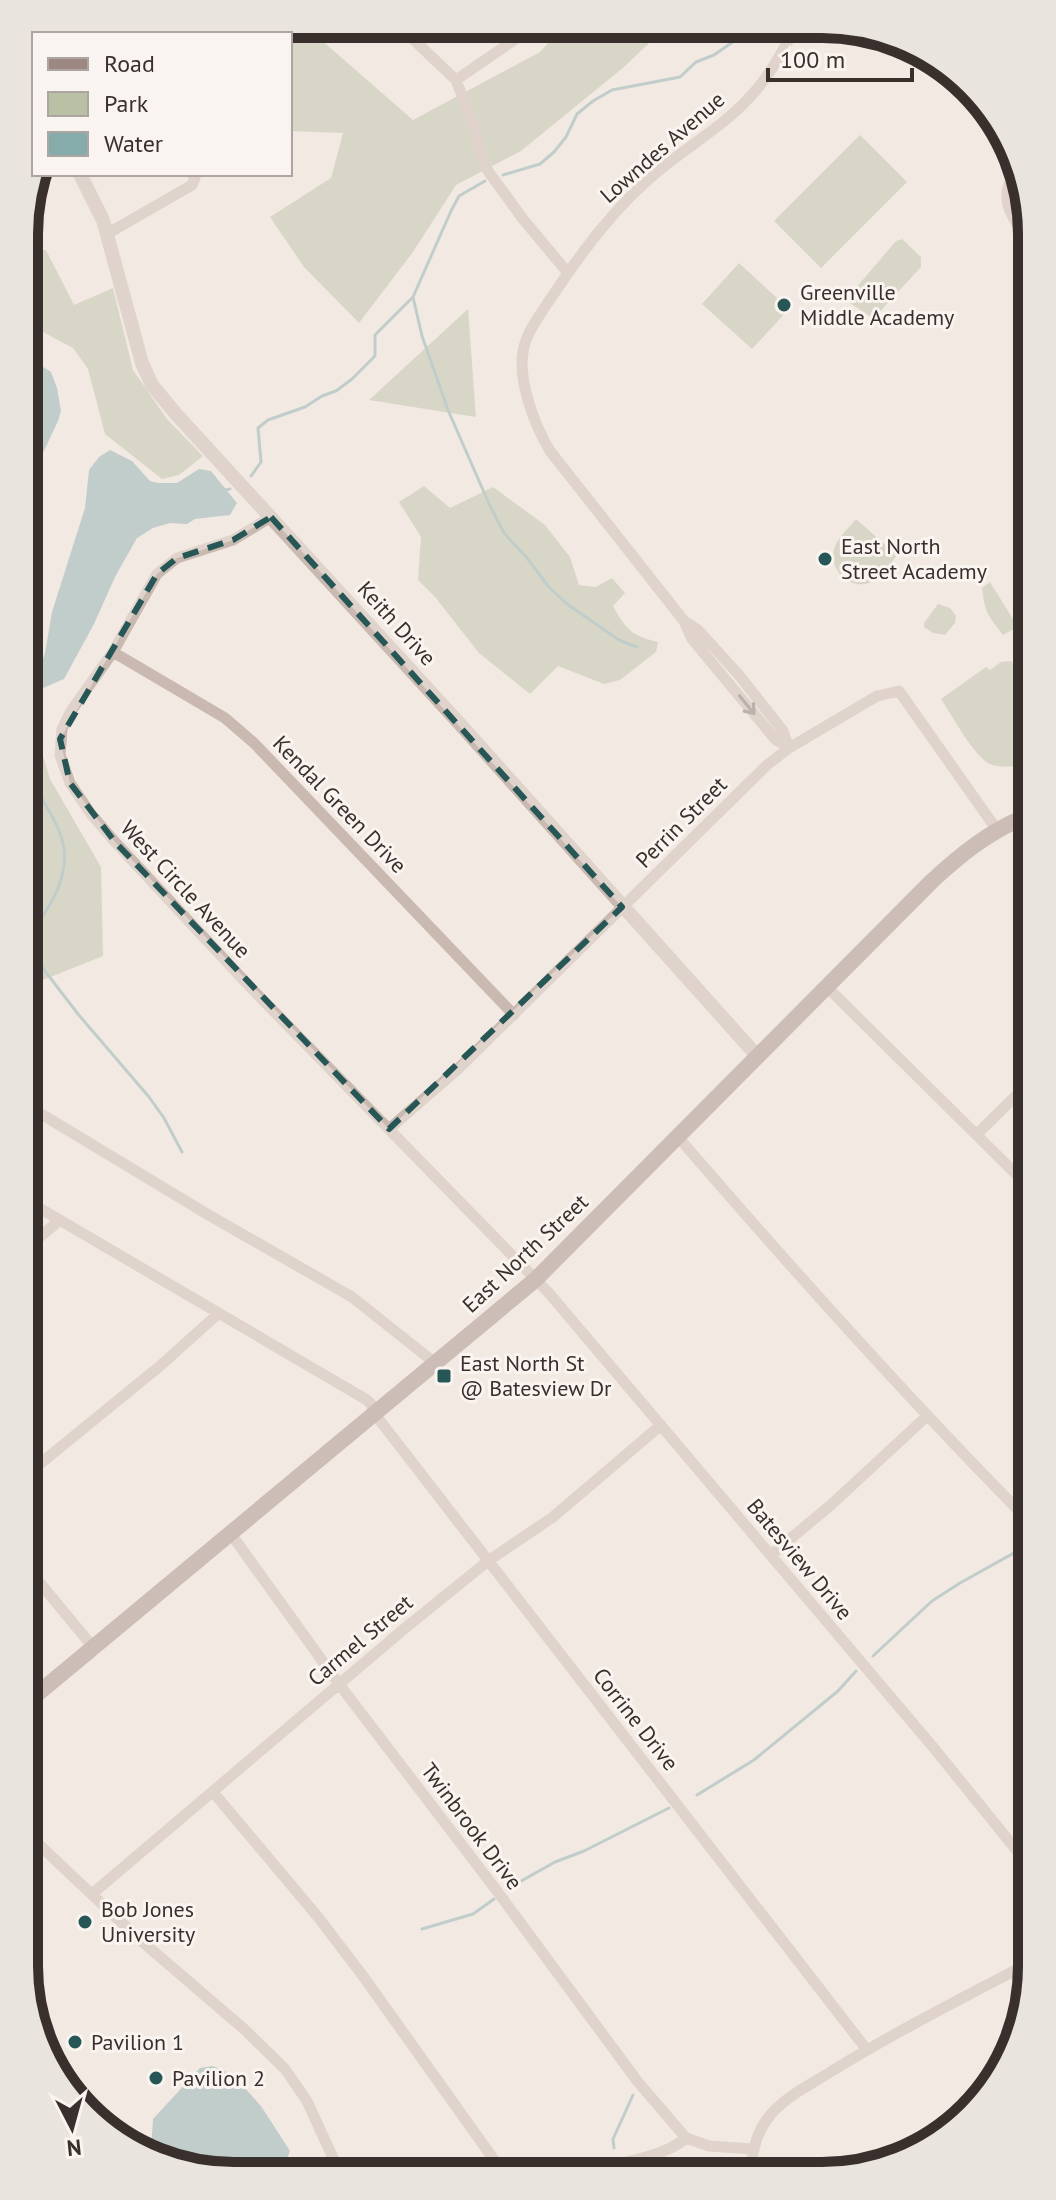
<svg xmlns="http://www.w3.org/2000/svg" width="1056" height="2200" viewBox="0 0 1056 2200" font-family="'PT Sans',sans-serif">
  <rect width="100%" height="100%" fill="#f2e9e3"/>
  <path fill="#b9c0a4" d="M234,24H303L413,120L540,52L564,26L666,27L624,67L521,151L456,185L413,252L359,323L304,267L270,217L331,178L343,133L290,131V34H207L206,30Z
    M860,135L907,182L821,268L774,221Z
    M902,239L921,257V267L875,317H871L850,303L849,296L896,241Z
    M46,250L74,305L113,288L133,370L167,419L203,456L179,475L162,479L105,434L88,369L73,348L26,323V251Z
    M739,263L789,309L752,349L702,304Z
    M468,309L476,417L369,400Z
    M424,486L450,508L493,487L545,525L570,557L579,585L596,587L612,578L625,593L613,606C627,630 630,635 658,642L656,652L620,680L604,684L558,666L530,694L479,653L435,597L418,580L421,537L399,502Z
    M856,519L897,555C890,564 884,577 872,582C849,592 825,567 836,544C840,535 850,527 856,519Z
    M990,582L1018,627L1003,635C988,615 985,614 982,588Z
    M938,604L950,608L956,616L955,623L945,635L933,633L924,627V623Z
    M1011,661L1020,673H1025L1027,675V764C1015,766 1001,769 990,764C975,758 951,714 941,699L986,667L990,670L1001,662Z
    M27,702L50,779L101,867L103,956L28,986Z"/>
  <path fill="#85acaa" d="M26,356L51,372L57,388L61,411L58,421L43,453L39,474L34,476L27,474Z
    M110,450L132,461L150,481L158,483H177L199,469L211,471L237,503L230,515L195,519L187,524L170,523L153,528L137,538L115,577L94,624L64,679L43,688L38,687V675L45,653L52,612L85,508L89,470L99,457Z
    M213,2066L233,2075L261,2106L290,2151L286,2162L269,2172H193L151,2151L153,2119L200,2068Z"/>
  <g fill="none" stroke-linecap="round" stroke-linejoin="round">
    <path stroke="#85acaa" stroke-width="3" d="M503,175L540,164L554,152L566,137L577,114L593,101L612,90L680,77L696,62L714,55L737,39L738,27
      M413,297L422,336L448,410L490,506L504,533L527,558L548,586L567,604L619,640L637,647
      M251,476L261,462L258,428L268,420L305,407L322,396L336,391L352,379L375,356V335L413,297L451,211L459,196L485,181
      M225,490L230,489
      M27,715L38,687
      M27,770C48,818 82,841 54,897C47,909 40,924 28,932
      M33,928L35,958L78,1014L149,1097L164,1118L182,1152
      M873,1656L932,1601L960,1583L1030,1544
      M697,1795L754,1760L838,1691L856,1671
      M507,1889L555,1862L584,1851L669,1808
      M422,1929L473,1914L494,1899
      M614,2148L613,2139L633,2095"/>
    <path stroke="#c9b9b0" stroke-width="11" d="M398,25L456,80L473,123L483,161L488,171L523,219L568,273
      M456,80L517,38L548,30L587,26
      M1017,168C998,196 1008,210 1025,237
      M107,234L192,185L195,178L192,174
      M271,517L233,540L177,558L157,574L113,652L71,711L62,729L60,755L70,783L91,814L115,842L252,989L548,1292L933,1747L1031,1868
      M684,621L692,639L775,739L789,748
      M113,652L225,718L254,743L514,1015
      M789,748L783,731L739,675L698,630L684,621L677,612L550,451C535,426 518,382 523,352C526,332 540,315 551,298C583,250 617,204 662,168C690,145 723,126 748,99C768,79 782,52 795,28
      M827,987L1029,1187
      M28,1106L207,1214L352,1297L435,1363
      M389,1129L458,1069L767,765L789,748L877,696L899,691L997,830
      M977,1134L1028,1084
      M678,1137C792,1269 907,1398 1030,1522
      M29,1202L367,1400L371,1404L374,1413L867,2050
      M29,1246L60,1220
      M30,1472L160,1366L219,1313
      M231,1534L339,1684L497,1891L638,2082L686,2138
      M771,1555L832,1504L927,1416
      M30,1571L93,1647
      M213,1792L318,1917L363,1976L502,2171
      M31,1837L138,1938L244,2029L285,2069L307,2101L339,2171
      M92,1894L404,1629L488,1561L553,1517L661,1425
      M751,2169C753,2148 757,2130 772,2113C788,2095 812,2084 832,2071C897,2031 964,1997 1031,1962
      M588,2170C618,2163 663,2158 686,2138L709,2146L753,2149"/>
    <path stroke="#c9b9b0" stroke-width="14" d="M80,174L103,220L142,363L152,385L176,414L459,723L758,1057"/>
    <path stroke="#9d8881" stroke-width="16" d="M30,1700L535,1280L932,881C961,854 990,831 1027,816"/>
  </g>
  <defs><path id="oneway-shaft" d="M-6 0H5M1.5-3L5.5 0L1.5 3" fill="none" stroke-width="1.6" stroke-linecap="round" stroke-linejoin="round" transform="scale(2)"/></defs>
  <use stroke="#7a6d68" href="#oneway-shaft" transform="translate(747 705) rotate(51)"/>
  <path d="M0 0H1056V2200H0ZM271,517L622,907L389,1129L115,842L70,783L60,739L157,574L177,558L233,540Z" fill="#f2e9e3" fill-opacity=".55" fill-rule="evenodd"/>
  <path fill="none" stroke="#265655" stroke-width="6" stroke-dasharray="16 10" stroke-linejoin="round" d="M271,517L622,907L389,1129L115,842L70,783L60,739L157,574L177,558L233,540Z"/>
  <g fill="#265655" stroke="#f9f4ef" stroke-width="3">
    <circle cx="784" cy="305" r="8"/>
    <circle cx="825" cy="559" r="8"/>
    <rect x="436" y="1368" width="16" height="16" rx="4"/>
    <circle cx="85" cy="1922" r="8"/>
    <circle cx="75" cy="2042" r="8"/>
    <circle cx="156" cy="2078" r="8"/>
  </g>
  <g text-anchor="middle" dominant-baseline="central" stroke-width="6" stroke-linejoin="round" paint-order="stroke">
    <g font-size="22" fill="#392f2d" stroke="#f9f4ef">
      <text transform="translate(662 147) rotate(-41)">Lowndes Avenue</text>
      <text transform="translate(397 623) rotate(48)">Keith Drive</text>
      <text transform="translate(340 804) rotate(46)">Kendal Green Drive</text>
      <text transform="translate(681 822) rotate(-45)">Perrin Street</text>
      <text transform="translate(186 889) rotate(47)">West Circle Avenue</text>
      <text transform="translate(525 1253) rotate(-43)">East North Street</text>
      <text transform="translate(800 1559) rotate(50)">Batesview Drive</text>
      <text transform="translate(360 1640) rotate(-40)">Carmel Street</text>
      <text transform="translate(636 1719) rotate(52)">Corrine Drive</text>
      <text transform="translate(472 1826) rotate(53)">Twinbrook Drive</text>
    </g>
    <g font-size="22" fill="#392f2d" stroke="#f9f4ef" text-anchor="start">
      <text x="800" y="292">Greenville<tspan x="800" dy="25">Middle Academy</tspan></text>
      <text x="841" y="546">East North<tspan x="841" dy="25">Street Academy</tspan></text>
      <text x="460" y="1363">East North St<tspan x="460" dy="25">@ Batesview Dr</tspan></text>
      <text x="101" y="1909">Bob Jones<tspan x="101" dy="25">University</tspan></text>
      <text x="91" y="2042">Pavilion 1</text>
      <text x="172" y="2078">Pavilion 2</text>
    </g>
  </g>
  <path d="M0 0H1056V2200H0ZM234 38H822A196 196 0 0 1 1018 234V1966A196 196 0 0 1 822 2162H234A196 196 0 0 1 38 1966V234A196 196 0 0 1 234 38Z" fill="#eae4df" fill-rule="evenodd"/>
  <path fill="none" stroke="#392f2d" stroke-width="10" d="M234 38H822A196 196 0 0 1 1018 234V1966A196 196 0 0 1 822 2162H234A196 196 0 0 1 38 1966V234A196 196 0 0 1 234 38Z"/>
  <rect x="32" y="32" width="260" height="144" fill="#f9f4ef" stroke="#aca5a1" stroke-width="2"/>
  <rect x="48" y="58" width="40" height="12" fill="#9d8881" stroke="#aca5a1" stroke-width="2"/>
  <text x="104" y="72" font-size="24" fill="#392f2d">Road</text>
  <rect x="48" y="92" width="40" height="24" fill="#b9c0a4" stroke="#aca5a1" stroke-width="2"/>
  <text x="104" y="112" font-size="24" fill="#392f2d">Park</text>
  <rect x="48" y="132" width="40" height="24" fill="#85acaa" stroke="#aca5a1" stroke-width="2"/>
  <text x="104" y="152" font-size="24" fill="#392f2d">Water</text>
  <g transform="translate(72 2128) rotate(174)" stroke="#f9f4ef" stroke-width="6" paint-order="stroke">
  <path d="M0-6L14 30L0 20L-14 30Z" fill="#392f2d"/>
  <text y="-12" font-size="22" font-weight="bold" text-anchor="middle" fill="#392f2d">N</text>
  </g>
  <path d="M768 68v12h144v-12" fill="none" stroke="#392f2d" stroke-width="4"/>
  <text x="780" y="68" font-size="24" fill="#392f2d" stroke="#f9f4ef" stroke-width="6" paint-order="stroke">100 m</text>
</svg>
